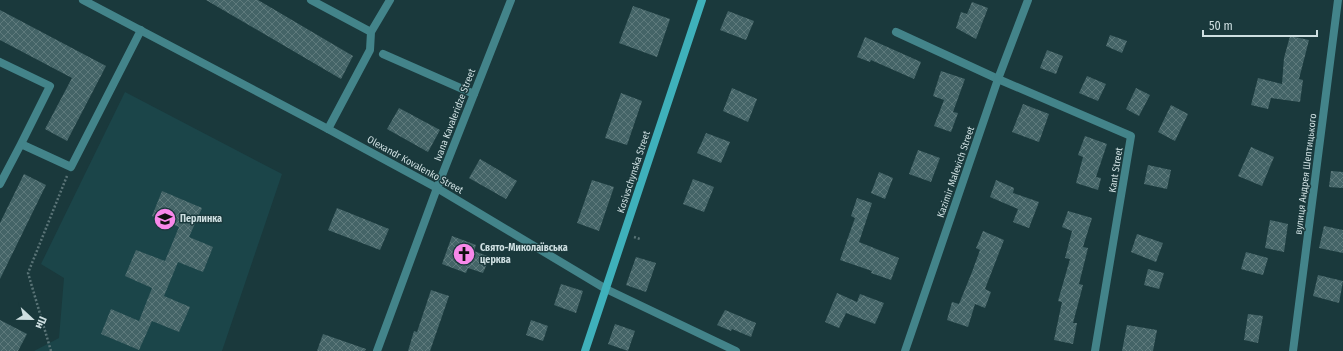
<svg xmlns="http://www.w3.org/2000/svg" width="1343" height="351" viewBox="0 0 1343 351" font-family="'Fira Sans Condensed',sans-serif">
  <defs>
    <pattern id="building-cross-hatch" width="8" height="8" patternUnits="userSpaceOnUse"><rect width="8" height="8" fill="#446467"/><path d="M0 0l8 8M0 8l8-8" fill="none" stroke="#5e7a7c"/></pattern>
  </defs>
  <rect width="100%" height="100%" fill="#1a393c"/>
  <path fill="#1b4549" d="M125,92L282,174L222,351H34L59,338L64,278L41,264Z"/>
  <path fill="url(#building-cross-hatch)" d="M206,0H258L353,56L341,79Z
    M972,2L988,8L976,39L956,28L961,12L967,14Z
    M633,6L670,19L657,57L619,43Z
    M0,10L106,66L67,141L45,129L72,78L0,40Z
    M728,11L754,21L746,40L720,30Z
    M1110,35L1127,41L1122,53L1106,46Z
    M1290,36L1309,40L1299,79L1303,80L1300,102L1271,98L1268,109L1251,105L1258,78L1282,84L1284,58Z
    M865,37L921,62L914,79L871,60L870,62L857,57Z
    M1047,50L1063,56L1056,74L1040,68Z
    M941,71L965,79L953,112L958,113L951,132L934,126L944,100L933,96Z
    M1087,76L1106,84L1098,101L1079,93Z
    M732,88L757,99L748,122L723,111Z
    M1136,88L1150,95L1139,116L1126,109Z
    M621,93L642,101L627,145L605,138Z
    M1023,104L1049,114L1039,142L1012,132Z
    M1171,105L1188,114L1175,141L1158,132Z
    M399,108L440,130L428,152L387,129Z
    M706,133L730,142L721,163L697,153Z
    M1085,136L1107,144L1096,177L1101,178L1098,190L1076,183L1083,157L1078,155Z
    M1251,147L1274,157L1262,186L1238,176Z
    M918,150L940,158L931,182L909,174Z
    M480,159L517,181L506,199L469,178Z
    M1148,165L1171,170L1167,189L1144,184Z
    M1331,171L1343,172V188L1329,187Z
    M879,172L893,178L885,199L871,193Z
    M24,174L46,185L0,279V223Z
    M693,179L714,187L704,212L683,204Z
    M592,180L614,187L599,231L577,223Z
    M996,180L1014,188L1013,193L1039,202L1029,228L1013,222L1018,209L990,197Z
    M162,191L202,208L189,237L213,247L203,272L178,262L164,296L190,307L179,332L152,321L139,350L101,334L111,309L139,321L152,288L125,276L136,250L165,261L179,227L152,216Z
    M857,198L872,203L859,242L899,258L891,280L871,273L872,271L840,260L855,218L851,216Z
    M337,208L389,229L380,250L328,230Z
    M1068,211L1092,218L1083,247L1088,248L1079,284L1083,285L1073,323H1077L1073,344L1054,340L1062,302L1058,301L1070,259L1065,258L1072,231L1062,227Z
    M1270,220L1288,224L1284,252L1265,248Z
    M1324,226L1343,230V253L1319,248Z
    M983,231L1004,240L985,289L991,292L985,308L975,304L968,327L947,320L952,302L959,304L972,272L980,250L976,248Z
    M1137,234L1163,243L1156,262L1131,252Z
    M452,236L476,245L474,251L490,257L483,273L468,268L466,273L442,264Z
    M1246,252L1268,258L1263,275L1241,269Z
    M636,257L656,263L646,292L626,285Z
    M1148,269L1164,273L1159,289L1144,285Z
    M1318,275L1343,281L1339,303L1313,296Z
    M561,284L583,291L576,313L554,305Z
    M431,290L449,296L430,351H408L414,331L417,332Z
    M837,293L857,302L860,294L884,303L875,324L846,313L839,328L825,322Z
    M725,310L756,323L751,337L732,329L731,331L717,325Z
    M1248,314L1263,316L1258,343L1244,340Z
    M0,320L27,334L18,351H0Z
    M531,320L548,326L543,341L526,335Z
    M615,324L635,331L628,351L608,344Z
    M1127,325L1157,330L1153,351H1122Z
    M323,334L366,349L365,351H317Z"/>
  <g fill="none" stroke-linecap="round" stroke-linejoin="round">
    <path stroke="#5a7477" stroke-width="2.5" stroke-dasharray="2 2" stroke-linecap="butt" d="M634,237L640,239
      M51,351L28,273L67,176"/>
    <path stroke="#43848a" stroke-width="8" d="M311,0L371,32
      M896,32L998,79
      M383,54L474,94
      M0,62L50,86L21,144
      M328,129L370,50L371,32L390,0
      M0,184L21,144L71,167L141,30"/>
    <path stroke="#43848a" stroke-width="8" d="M83,0L328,129L437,188L606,289L736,351
      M998,79L1131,136L1095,351
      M377,351L437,188L511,0
      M905,351L998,79L1028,0
      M1293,351L1338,0"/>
    <path stroke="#3fb1bb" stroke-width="8" d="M585,351L702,0"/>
  </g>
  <defs>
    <g id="school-disc" transform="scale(1.15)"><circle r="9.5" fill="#f888ea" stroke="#1a393c"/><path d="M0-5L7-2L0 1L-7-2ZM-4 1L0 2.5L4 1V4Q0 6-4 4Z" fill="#111"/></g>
    <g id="church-disc" transform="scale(1.15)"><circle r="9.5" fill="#f888ea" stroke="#1a393c"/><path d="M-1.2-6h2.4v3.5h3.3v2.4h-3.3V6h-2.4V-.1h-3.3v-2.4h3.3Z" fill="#111"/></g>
  </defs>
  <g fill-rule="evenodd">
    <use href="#school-disc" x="165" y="219"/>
    <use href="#church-disc" x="464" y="254"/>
  </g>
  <g text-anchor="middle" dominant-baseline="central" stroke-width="3" stroke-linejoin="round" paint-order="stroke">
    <g font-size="10" fill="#cedfe1" stroke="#1a393c">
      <text transform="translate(455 115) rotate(-69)">Ivana Kavaleridze Street</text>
      <text transform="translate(415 165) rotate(29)">Olexandr Kovalenko Street</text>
      <text transform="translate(1116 170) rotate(-81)">Kant Street</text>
      <text transform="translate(634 172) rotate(-72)">Kosivschynska Street</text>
      <text transform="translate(956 172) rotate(-71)">Kazimir Malevich Street</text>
      <text transform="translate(1306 174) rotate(-83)">вулиця Андрея Шептицького</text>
    </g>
    <g font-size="10" font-weight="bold" fill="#cedfe1" stroke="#1a393c" text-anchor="start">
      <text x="180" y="219">Перлинка</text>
      <text x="480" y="248">Свято-Миколаївська<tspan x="480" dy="12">церква</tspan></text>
    </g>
  </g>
  <g transform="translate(32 319) rotate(112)" stroke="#1a393c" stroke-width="3" paint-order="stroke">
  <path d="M0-3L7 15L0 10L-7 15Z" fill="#cedfe1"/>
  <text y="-6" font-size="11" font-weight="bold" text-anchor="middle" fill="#cedfe1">Пн</text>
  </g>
  <path d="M1203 30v6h114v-6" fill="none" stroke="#cedfe1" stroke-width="2"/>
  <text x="1209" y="30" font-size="12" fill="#cedfe1" stroke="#1a393c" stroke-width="3" paint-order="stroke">50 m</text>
</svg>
